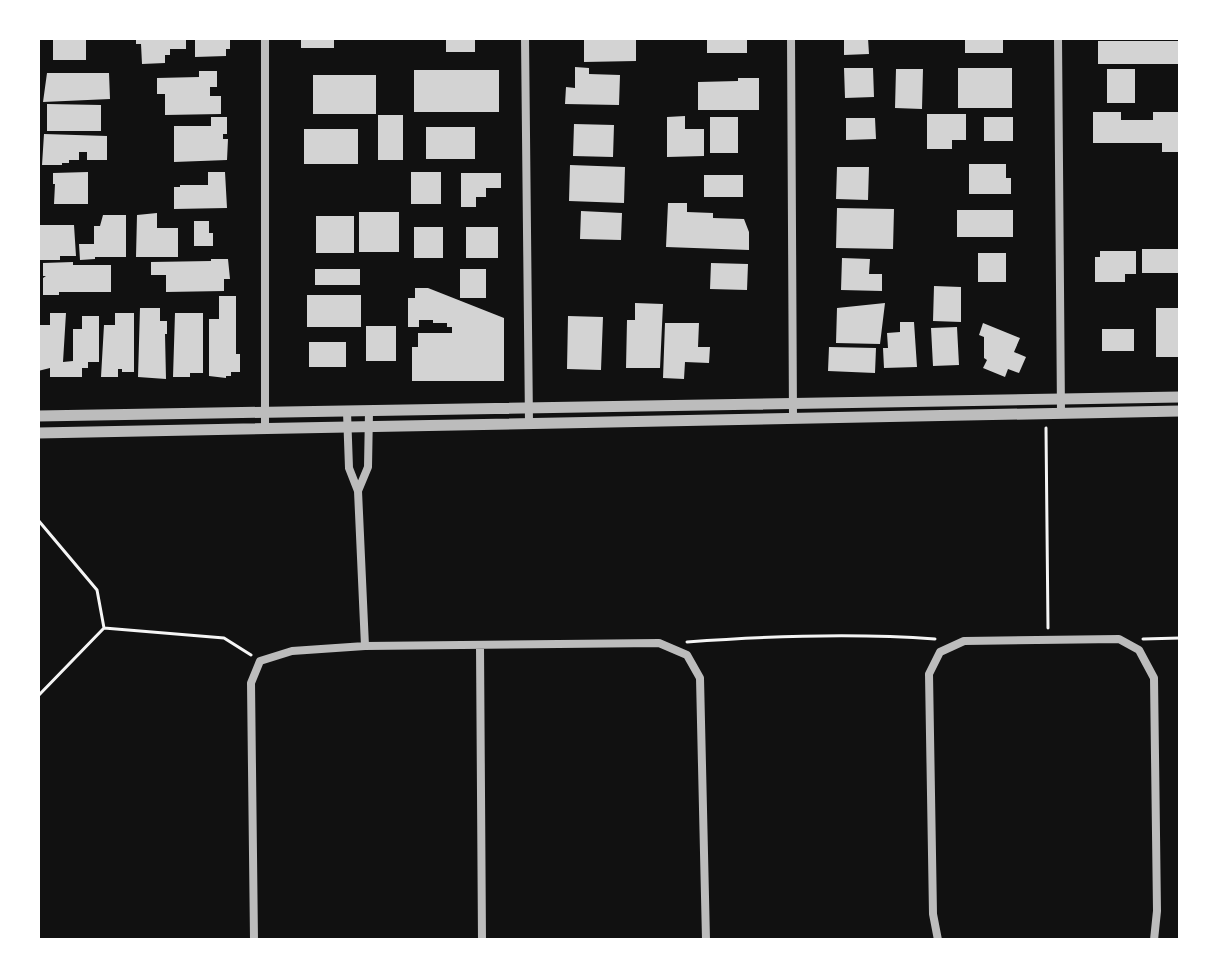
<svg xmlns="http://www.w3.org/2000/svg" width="1218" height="978" viewBox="0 0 1218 978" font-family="Overpass,sans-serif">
  <rect width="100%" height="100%" fill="#111"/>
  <path fill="#d3d3d3" d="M136,38H186V49H170V55H165V63L142,64L141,44H136Z
    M195,38H230V49H226V56L195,57Z
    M301,38H334V48H301Z
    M446,38H475V52H446Z
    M584,38H636V61L584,62Z
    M707,38H747V53H707Z
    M844,38H868L869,54L844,55Z
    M965,38H1003V53H965Z
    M53,39H86V60H53Z
    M1098,41H1179V64H1098Z
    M575,67L589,68V74L620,75L619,105L565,104L566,87L575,88Z
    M844,68H873L874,97L845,98Z
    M958,68H1012V108H958Z
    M896,69H923L922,109L895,108Z
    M1107,69H1135V103H1107Z
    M414,70H499V112H414Z
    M199,71H217V87H210V96H221V114L165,115V94H157V78L199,77Z
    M47,73H109L110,99L43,102Z
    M313,75H376V114H313Z
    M738,78H759V110H698V82L738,81Z
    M47,104L101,105V131H47Z
    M1093,112H1121V120H1153V112H1178V152H1162V143H1093Z
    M927,114H966V140H952V149H927Z
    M378,115H403V160H378Z
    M685,116V129H704V156L667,157V117Z
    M211,117H227V134H223V139H228L227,160L174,162V126H211Z
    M710,117H738V153H710Z
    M984,117H1013V141H984Z
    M846,118H875L876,139L846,140Z
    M574,124L614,125L613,157L573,156Z
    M426,127H475V159H426Z
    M304,129H358V164H304Z
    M44,134L107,136V160H87V152H79V160H69V163H62V165H42Z
    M969,164H1006V178H1011V194H969Z
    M570,165L625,167L624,203L569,201Z
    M837,167H869L868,200L836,199Z
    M88,172V204H54L55,184H53V173Z
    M208,172H225L227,208L174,209V187H180V185H208Z
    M411,172H441V204H411Z
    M461,173H501V188H486V197H476V207H461Z
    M704,175H743V197H704Z
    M668,203H687V212L713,213V218L744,219L749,232V250L666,247Z
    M837,208L894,209L893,249L836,248Z
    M957,210H1013V237H957Z
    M581,211L622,213L621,240L580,239Z
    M359,212H399V252H359Z
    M157,213V228H178V257H136L137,215Z
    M103,215H126V257H95V259L80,260L79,244H94V226H100Z
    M316,216H354V253H316Z
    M194,221H209V233H213V246H194Z
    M40,225H74L76,256H60V260H40Z
    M414,227H443V258H414Z
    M466,227H498V258H466Z
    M1142,249H1180V273H1142Z
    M1100,251H1136V274H1125V282H1095V257H1100Z
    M978,253H1006V282H978Z
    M842,258L870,259L869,274H882V291L841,290Z
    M211,259H228L230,279H224V291L166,292V275H151V262L211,261Z
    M73,262V265H111V292H59V295H43V278L46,276H43V263Z
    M711,263L748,264L747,290L710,289Z
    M315,269H360V285H315Z
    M460,269H486V298H460Z
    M934,286L961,287V322L933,321Z
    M415,288H428L504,318V381H412V347H418V333H452V327H447V323H433V320H419V327H408V298H415Z
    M307,295H361V327H307Z
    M219,296H236V354H240V372H231V376H226V378L209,376V319H219Z
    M635,303L663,304L660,368H626L627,320H635Z
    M885,303L880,344L836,343L837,308Z
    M140,308H160V321H167V334H165L166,379L138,377Z
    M1156,308H1180V357H1156Z
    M50,313H66L63,362L73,361V329H82V316H99V362H88V368H82V377H50V368L38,371V325H50Z
    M115,313H134V372H122V369H118V377H101L104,325H115Z
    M175,313H203V373H190V377H173Z
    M568,316L603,317L601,370L567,369Z
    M900,322H914L917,367L884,368L883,348H888L887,333L900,332Z
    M665,323H699L698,347H710L709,363L685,362L684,379L663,378Z
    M983,323L1020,338L1014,352L1026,357L1019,373L1008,369L1005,377L983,368L987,360L984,358V337L979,335Z
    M366,326H396V361H366Z
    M957,327L959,365L933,366L931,328Z
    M1102,329H1134V351H1102Z
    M309,342H346V367H309Z
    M829,347L876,348L875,373L828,371Z"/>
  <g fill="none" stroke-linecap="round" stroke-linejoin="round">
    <path stroke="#f5f5f5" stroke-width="3" d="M1046,428L1048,628
      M38,520L97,590L104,628L38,696
      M104,628L224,638L251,655
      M1143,639L1180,638
      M687,642C769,636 853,633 935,639"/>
    <path stroke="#bcbcbc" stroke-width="8" d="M265,38V428
      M525,38L529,423
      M791,38L793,418
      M1058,38L1061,413
      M347,412L349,468L358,491L365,646
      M358,491L368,467L369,412
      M480,646L482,940
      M254,940L251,683L260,661L292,651L365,646L659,643L687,655L700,678L706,940
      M938,940L933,914L929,674L940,652L964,641L1119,639L1139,650L1154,678L1157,911L1154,940"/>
    <path stroke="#bcbcbc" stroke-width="11" d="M38,416L1180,397
      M38,433L1180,411"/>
  </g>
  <rect width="1218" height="978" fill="none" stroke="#ffffff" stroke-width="80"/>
</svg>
